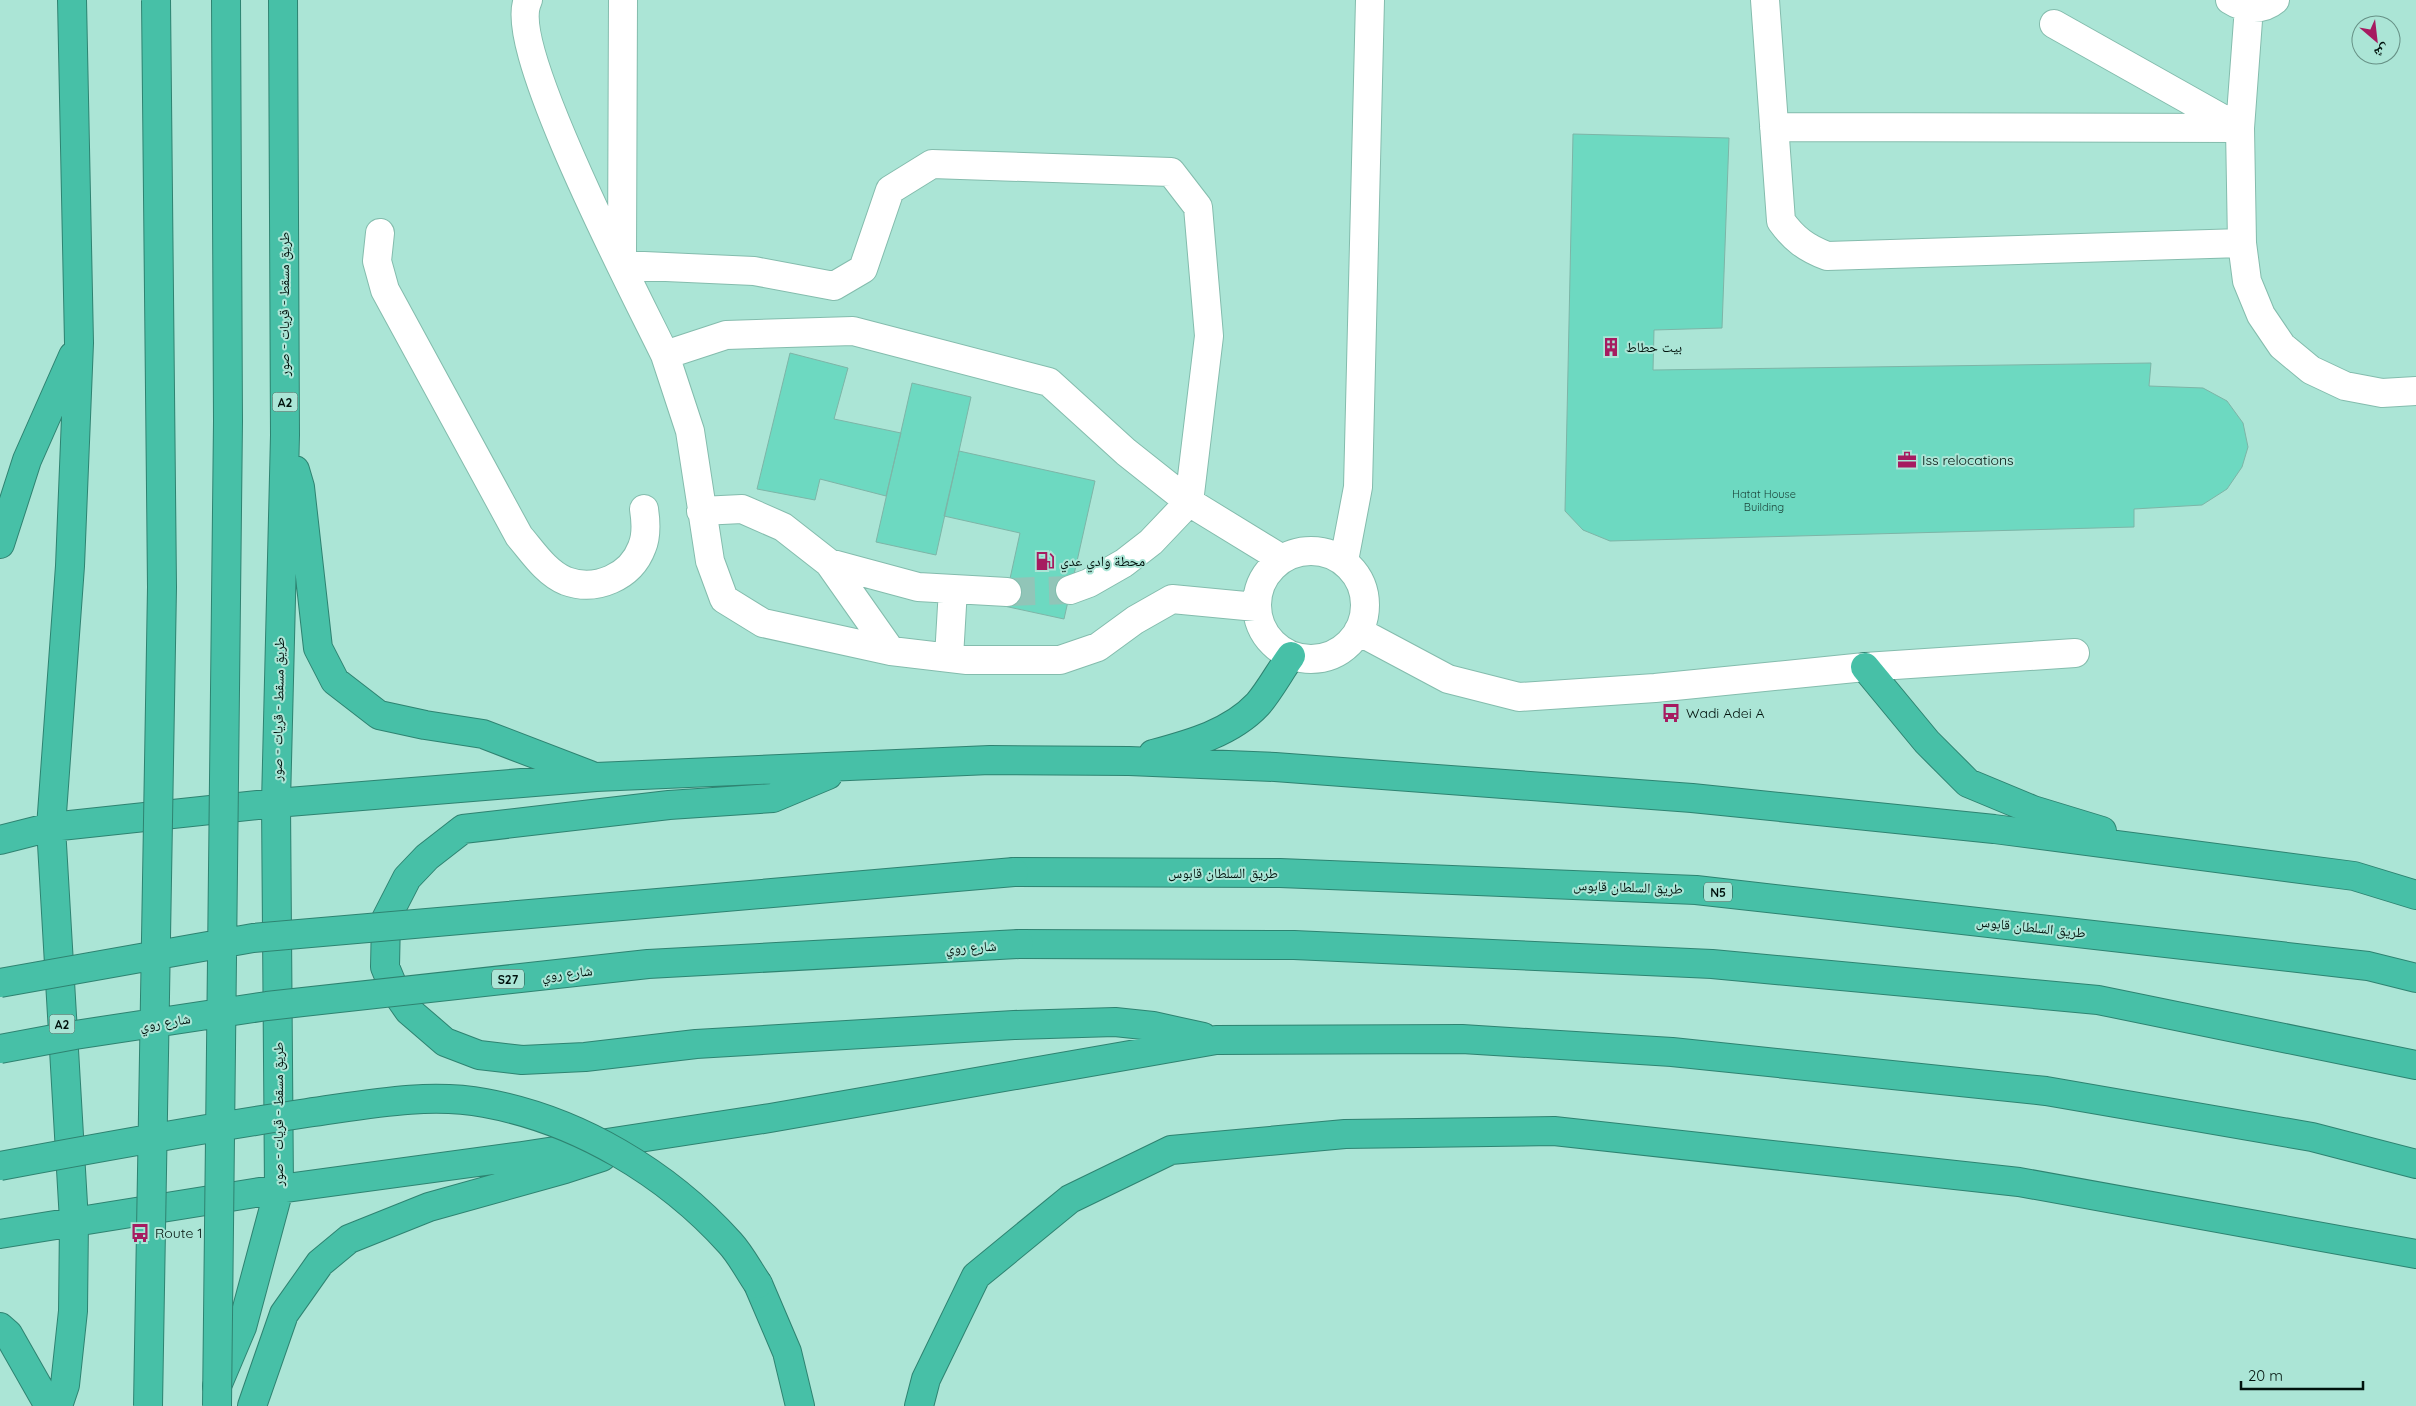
<svg xmlns="http://www.w3.org/2000/svg" width="2416" height="1406" viewBox="0 0 2416 1406" font-family="Quicksand,'Noto Naskh Arabic',sans-serif">
  <rect width="100%" height="100%" fill="#abe5d6"/>
  <path fill="#6dd9c1" stroke="#7db5a7" d="M1573,134L1729,138L1722,328L1654,330L1653,370L2151,363L2149,386L2203,388L2227,401L2243,423L2248,447L2242,467L2227,489L2202,505L2134,509V527L1610,541L1583,530L1565,511Z
    M790,353L848,368L834,419L901,433L886,496L820,479L815,500L757,489Z
    M912,383L971,397L936,555L876,542Z
    M959,451L1095,481L1064,619L1004,606L1020,533L944,516Z"/>
  <g fill="none" stroke-linecap="round" stroke-linejoin="round">
    <path stroke="#91c5b8" stroke-width="28" stroke-dasharray="28 14" stroke-linecap="butt" d="M1007,592L1070,590"/>
    <g stroke="#84bcad" stroke-width="30">
      <path id="minor" d="M528,0C505,46 638,299 665,355L690,431L710,561L724,599L763,623L891,651L967,660H1060L1098,647L1135,620L1172,599L1256,607
        M1765,0L1781,221C1794,239 1806,248 1827,256L2242,243
        M2230,0C2244,9 2262,11 2275,0
        M2249,7L2240,128L2242,243L2247,281L2261,315L2282,346L2311,370L2345,386L2382,393L2416,391
        M2054,24L2239,128
        M1774,127L2240,128
        M380,233L377,261L385,290L519,536C532,551 546,573 566,581C596,592 631,577 642,547C647,535 646,522 644,509
        M622,258L623,0
        M622,265L754,271L834,286L863,269L890,190L932,164L1171,172L1198,207L1209,336L1189,502L1151,542L1124,563L1089,583L1070,590
        M665,355L726,335L853,331L1049,382L1126,452L1189,502L1282,559
        M701,511L742,509L783,527L829,563L918,587L1007,592
        M1257 605a54 54 0 1 1 108 0a54 54 0 1 1-108 0Z
        M1344,561L1358,487L1370,0
        M829,563L891,651
        M1358,631L1448,679L1519,697L1655,688L1865,667L2075,653
        M949,657L953,589"/>
    </g>
    <g stroke="#2e8371" stroke-width="30">
      <path id="highway" d="M295,470L300,487L318,648L335,681L379,715L425,725L483,734L590,775
        M0,544L27,460L73,356
        M1865,667L1927,742L1968,783L2033,810L2102,831
        M1153,754C1190,744 1231,733 1258,704C1270,690 1280,671 1291,656
        M828,775L773,798L669,805L463,829L427,857L407,878L386,919L385,967L395,991L409,1011L445,1042L479,1055L522,1060L585,1057L696,1044L1014,1025L1115,1022L1153,1026L1203,1037
        M0,840L51,827L276,803L596,777L990,760L1129,761L1275,767L1692,798L1994,829L2354,876L2416,895
        M1014,872L1280,873L1696,890L2368,966L2416,978
        M1019,944L1294,945L1712,964L2098,1000L2416,1065
        M0,1234L279,1189L522,1156L770,1118L1216,1040L1462,1039L1672,1052L2046,1091L2312,1137L2416,1164
        M758,1284L787,1352L800,1406
        M0,1327L8,1334L49,1406
        M217,1386L242,1327L279,1189L276,803L285,435L283,0
        M58,1406L65,1385L73,1311L74,1221L51,827L70,566L79,343L72,0
        M252,1406L284,1314L320,1263L349,1239L429,1207L565,1169L602,1157
        M919,1406L926,1379L976,1276L1070,1199L1171,1150L1345,1134L1554,1131L2019,1182L2416,1254"/>
    </g>
    <use href="#minor" stroke="#fff" stroke-width="28"/>
    <use href="#highway" stroke="#47c0a7" stroke-width="28"/>
    <g stroke="#2e8371" stroke-width="30" stroke-linecap="butt">
      <path id="highway-bridge" d="M0,983L253,938L1014,872
        M0,1049L75,1035L267,1006L648,964L1019,944
        M0,1166C102,1147 205,1128 307,1113C365,1105 427,1092 485,1103C578,1120 667,1173 730,1243C741,1255 749,1271 758,1284
        M148,1406L162,587L156,0
        M217,1406L228,421L226,0"/>
    </g>
    <use href="#highway-bridge" stroke="#47c0a7" stroke-width="28"/>
  </g>
  <defs>
    <g id="building-bare" transform="scale(1.5)"><path d="M-4-6H4V6H1V3H-1V6H-4ZM-2.5-4.3h1.7v1.8h-1.7ZM.8-4.3h1.7v1.8H.8ZM-2.5-1h1.7V.8h-1.7ZM.8-1h1.7V.8H.8Z" fill="#a61b60" stroke="#abe5d6" stroke-width="2.5" paint-order="stroke"/></g>
    <g id="office-bare" transform="scale(1.5)"><path d="M-6-3h4V-5.5h4V-3h4V5H-6ZM-1-4.5V-3h2v-1.5ZM-6 0V1H6V0Z" fill="#a61b60" stroke="#abe5d6" stroke-width="2.5" paint-order="stroke"/></g>
    <g id="fuel-bare" transform="scale(1.5)"><path d="M-5.5-6h7V0h2V4h1.3V-2.5L3-4.5l.8-.8L6-3V5H2.5V1h-1V6h-7ZM-4.2-4.7v3.2H.2V-4.7Z" fill="#a61b60" stroke="#abe5d6" stroke-width="2.5" paint-order="stroke"/></g>
    <g id="bus-bare" transform="scale(1.5)"><path d="M-5-6H5V4H4V6H2V4H-2V6H-4V4H-5ZM-3.5-4V0h7V-4ZM-3.5 1.2v1.5H-2V1.2ZM2 1.2v1.5H3.5V1.2Z" fill="#a61b60" stroke="#abe5d6" stroke-width="2.5" paint-order="stroke"/></g>
  </defs>
  <g fill-rule="evenodd">
    <use href="#building-bare" x="1611" y="347"/>
    <use href="#office-bare" x="1907" y="460"/>
    <use href="#fuel-bare" x="1045" y="561"/>
    <use href="#bus-bare" x="1671" y="713"/>
    <use href="#bus-bare" x="140" y="1233"/>
  </g>
  <g text-anchor="middle" dominant-baseline="central" stroke-width="4" stroke-linejoin="round" paint-order="stroke">
    <g font-size="11" fill="#1b443a">
      <text x="1764" y="494">Hatat House<tspan x="1764" dy="13">Building</tspan></text>
    </g>
    <g fill="#abe5d6" stroke="#335149" stroke-width="1">
      <rect x="272.5" y="392.5" width="25" height="19" rx="4"/>
      <rect x="1704" y="882.5" width="28" height="19" rx="4"/>
      <rect x="492" y="969.5" width="32" height="19" rx="4"/>
      <rect x="49.5" y="1014.5" width="25" height="19" rx="4"/>
    </g>
    <g font-size="12" font-weight="bold" fill="#00120d">
      <text x="285" y="402">A2</text>
      <text x="1718" y="892">N5</text>
      <text x="508" y="979">S27</text>
      <text x="62" y="1024">A2</text>
    </g>
    <g font-size="14" fill="#00120d" stroke="#abe5d6">
      <text transform="translate(284 304) rotate(-90)">طريق مسقط - قريات - صور</text>
      <text transform="translate(278 709) rotate(-89)">طريق مسقط - قريات - صور</text>
      <text x="1223" y="873">طريق السلطان قابوس</text>
      <text transform="translate(1628 887) rotate(2)">طريق السلطان قابوس</text>
      <text transform="translate(2031 927) rotate(6)">طريق السلطان قابوس</text>
      <text transform="translate(971 947) rotate(-3)">شارع روي</text>
      <text transform="translate(567 973) rotate(-6)">شارع روي</text>
      <text transform="translate(165 1022) rotate(-9)">شارع روي</text>
      <text transform="translate(278 1114) rotate(-90)">طريق مسقط - قريات - صور</text>
    </g>
    <g font-size="14" fill="#00120d" stroke="#abe5d6" text-anchor="start">
      <text x="1626" y="347">بيت حطاط</text>
      <text x="1922" y="460">Iss relocations</text>
      <text x="1060" y="561">محطة وادي عدي</text>
      <text x="1686" y="713">Wadi Adei A</text>
      <text x="155" y="1233">Route 1</text>
    </g>
  </g>
  <g transform="translate(2376 40) rotate(152)"><circle r="24" fill="#abe5d6" stroke="#679186"/>
  <path d="M0-4L9 19L0 12L-9 19Z" fill="#a61b60"/>
  <text y="-8" font-size="14" font-weight="bold" text-anchor="middle" fill="#00120d">ش</text>
  </g>
  <path d="M2241 1381v8h122v-8" fill="none" stroke="#00120d" stroke-width="2.5"/>
  <text x="2248" y="1381" font-size="15" fill="#00120d" stroke="#abe5d6" stroke-width="4" paint-order="stroke">20 m</text>
</svg>
